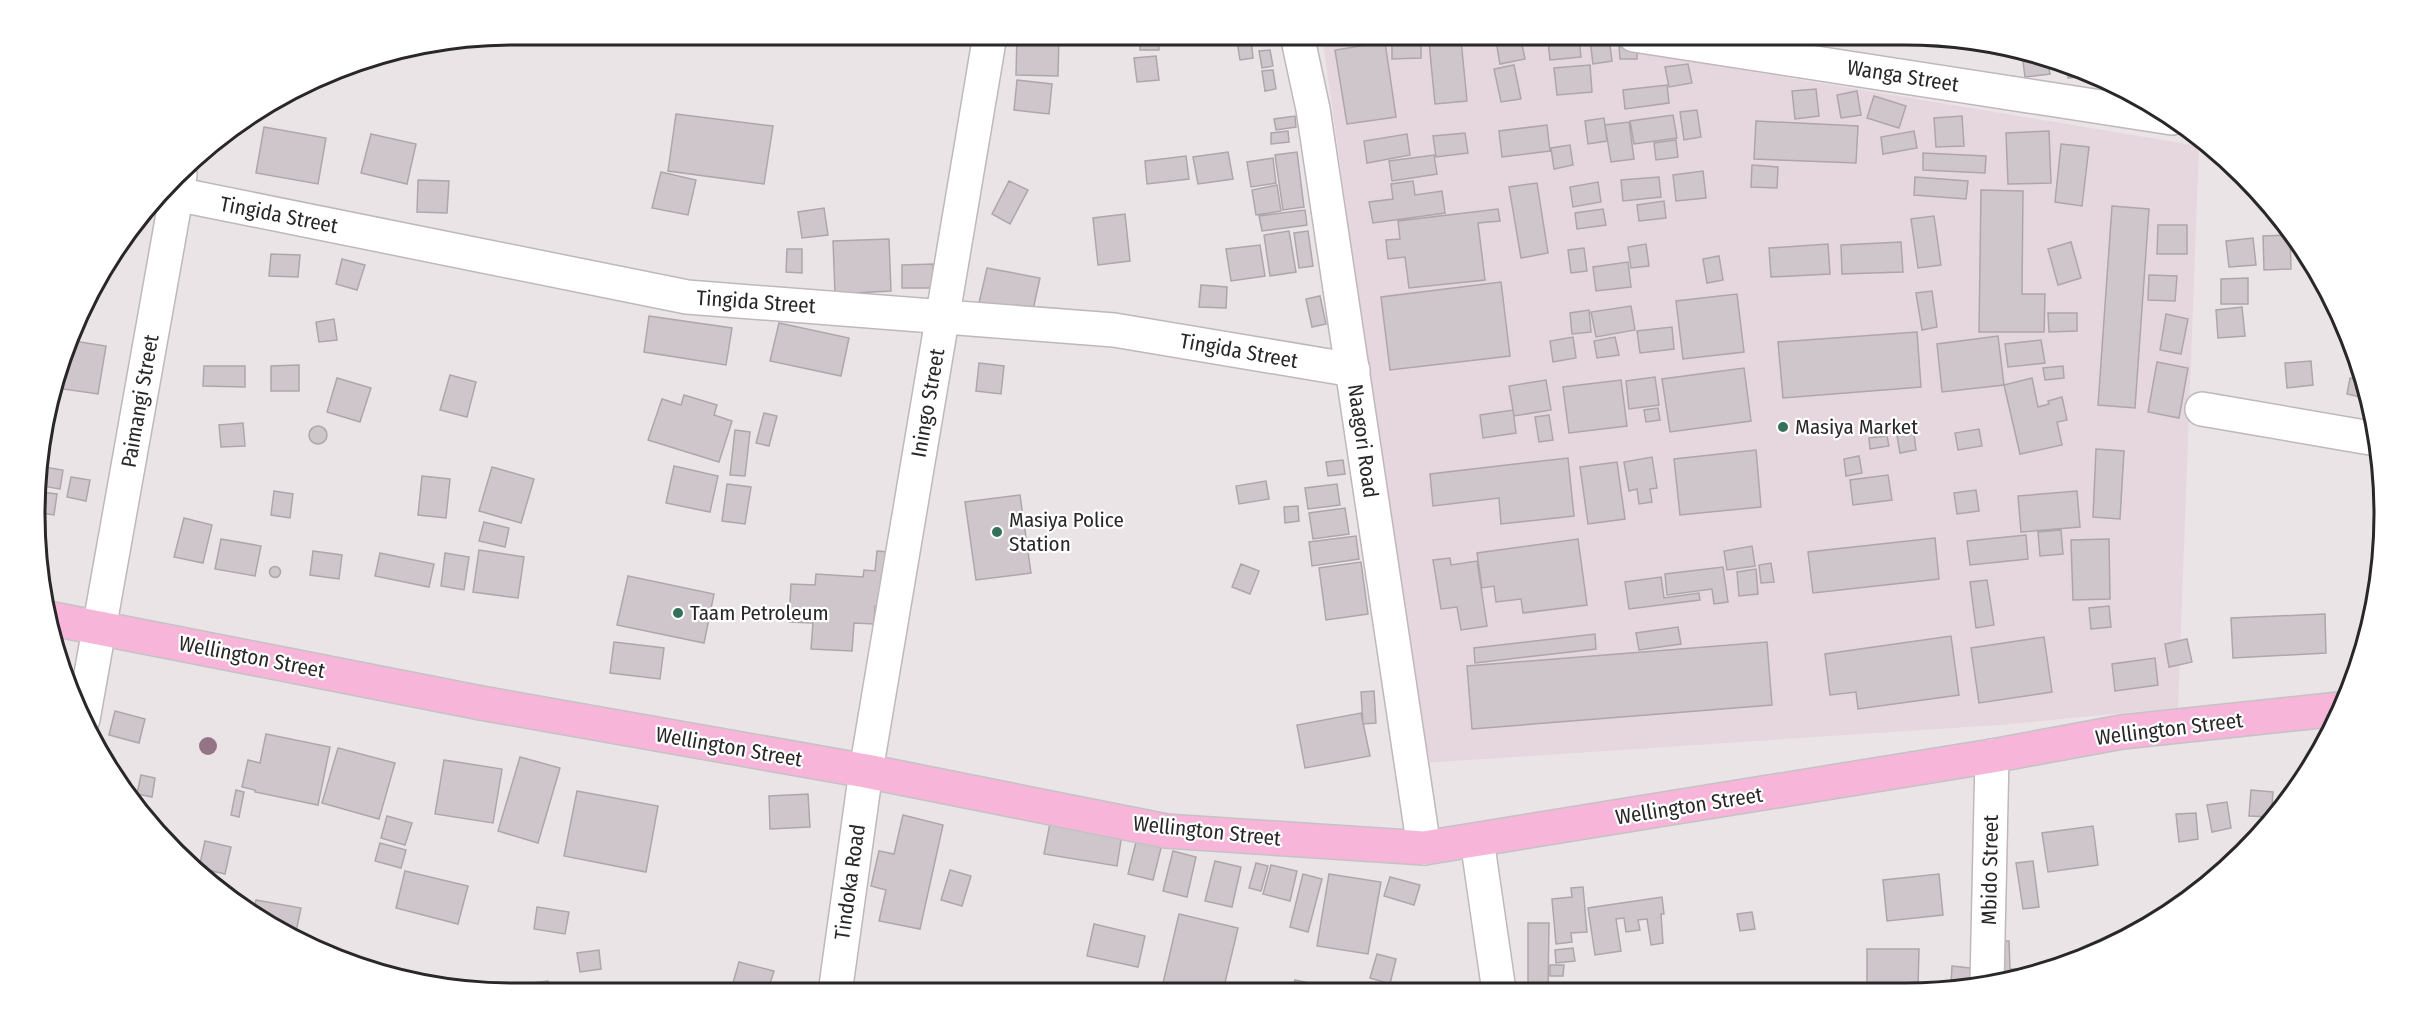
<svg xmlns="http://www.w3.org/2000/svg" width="2419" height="1028" viewBox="0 0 2419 1028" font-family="'Fira Sans Condensed',sans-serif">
  <rect width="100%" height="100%" fill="#ebe4e7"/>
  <path fill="#e6d7de" d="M1322,35H1532L2199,146L2178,708L1999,725L1424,763Z"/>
  <path fill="#cec6ca" stroke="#ada6aa" stroke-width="1.5" d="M1017,35H1059L1058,76L1016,75Z
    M1140,35H1159V50H1140Z
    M1205,35H1231L1232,40L1206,44Z
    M1336,35H1354V37L1337,40Z
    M1495,35H1520L1525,59L1500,64Z
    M1579,38L1581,57L1550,60L1548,41Z
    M1609,38L1612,61L1593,64L1590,40Z
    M1251,39L1253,58L1240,60L1237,41Z
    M1421,39V58L1392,59V40Z
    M1461,40L1467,101L1435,104L1429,42Z
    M1385,42L1396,117L1347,124L1335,50Z
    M1637,44V59H1620L1619,45Z
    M1270,50L1273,66L1262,68L1259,51Z
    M2022,54L2047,58L2050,74L2025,77Z
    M1156,56L1159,80L1137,82L1134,58Z
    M1688,64L1692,83L1669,87L1665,67Z
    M2068,64L2091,75L2092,76L2068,78Z
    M1514,65L1521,99L1501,102L1494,69Z
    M1590,65L1592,92L1557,95L1554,68Z
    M1273,70L1276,89L1265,91L1262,71Z
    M1017,80L1052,84L1049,114L1014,110Z
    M1667,85L1669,103L1625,109L1623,90Z
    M1816,89L1819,116L1795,119L1792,91Z
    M1857,91L1861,115L1841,118L1837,95Z
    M1874,96L1906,106L1899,128L1867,118Z
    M1697,110L1701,137L1684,140L1680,112Z
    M676,114L773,126L764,184L668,171Z
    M1673,115L1677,138L1634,144L1630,121Z
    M1295,116L1296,127L1276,130L1274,119Z
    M1962,116L1964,146L1936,147L1934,118Z
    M1604,118L1607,141L1588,144L1585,121Z
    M1756,121L1858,126L1856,163L1754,159Z
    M1629,122L1634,159L1611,162L1605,125Z
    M1547,125L1550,151L1502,157L1499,131Z
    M264,127L326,138L318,184L256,173Z
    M1288,131L1289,142L1271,144V133Z
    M1914,131L1917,148L1883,154L1881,137Z
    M2049,131L2051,183L2008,184L2006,133Z
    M1465,133L1468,153L1436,157L1433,136Z
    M371,134L416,144L407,184L361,173Z
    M1407,134L1410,155L1367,163L1364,141Z
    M1676,140L1678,157L1656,160L1654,143Z
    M2061,144L2089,147L2082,206L2055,202Z
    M1570,145L1573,165L1554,169L1551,148Z
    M1228,152L1233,179L1198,184L1193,157Z
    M1297,152L1304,207L1283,210L1275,155Z
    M1923,153L1986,156L1985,173L1923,170Z
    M1434,155L1437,174L1392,181L1389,161Z
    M1186,156L1189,179L1147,184L1145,161Z
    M1273,158L1276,183L1251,187L1247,162Z
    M1752,165L1778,167L1777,188L1751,187Z
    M1703,171L1706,198L1676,201L1673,175Z
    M661,172L696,180L688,215L652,208Z
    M1659,177L1661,197L1623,201L1621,180Z
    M1915,177L1968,181L1966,199L1914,195Z
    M418,180L449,181L447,213L417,212Z
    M1009,181L1028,190L1010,224L992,214Z
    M1413,181L1415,195L1442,191L1445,213L1373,223L1369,202L1393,199L1391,184Z
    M1598,182L1601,202L1573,207L1570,187Z
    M1537,183L1548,253L1521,258L1509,187Z
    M1277,185L1281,211L1256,215L1252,190Z
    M1981,190L2023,191L2022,294H2045L2044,332H1979Z
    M1664,201L1666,218L1639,221L1637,205Z
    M2112,206L2149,209L2135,408L2098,405Z
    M824,208L828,235L802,238L798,212Z
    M1498,209L1500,221L1478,223L1485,280L1409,288L1405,257L1388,259L1386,240L1400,239L1398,221Z
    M1603,209L1606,225L1577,229L1575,213Z
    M1305,210L1307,225L1262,231L1259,216Z
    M1125,214L1130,261L1098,265L1093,218Z
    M1934,216L1941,265L1918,268L1911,219Z
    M2158,225H2187V254H2157Z
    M1289,231L1296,272L1270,276L1264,235Z
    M1308,231L1313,266L1299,268L1294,233Z
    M2290,235L2291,269L2264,270L2263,236Z
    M2253,238L2256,265L2229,267L2226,241Z
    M889,239L891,291L835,294L833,241Z
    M1901,242L1903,272L1842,274L1841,245Z
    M2071,242L2081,278L2058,285L2048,249Z
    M1646,244L1649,266L1631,268L1628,247Z
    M1828,244L1830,274L1771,277L1769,248Z
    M1260,245L1265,276L1231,281L1226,249Z
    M1584,248L1587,271L1571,273L1568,250Z
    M787,249H802V273L786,272Z
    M271,254L300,255L298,277L269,276Z
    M1719,256L1723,280L1707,283L1703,259Z
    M342,259L365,265L357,290L336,284Z
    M1628,262L1631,287L1596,291L1593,267Z
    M933,264V288H902V265Z
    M987,268L1040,278L1032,314L979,303Z
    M2149,275L2177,276L2175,301L2148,300Z
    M2248,278V304H2221V279Z
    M1501,282L1510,356L1390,370L1381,297Z
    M1201,285L1227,287L1226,308L1199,307Z
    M1932,291L1937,327L1922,330L1916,293Z
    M1737,294L1744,352L1683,359L1676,301Z
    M1320,296L1326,324L1312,327L1306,299Z
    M1631,306L1635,330L1596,337L1591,312Z
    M2242,307L2245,336L2218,338L2216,310Z
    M1589,310L1591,332L1572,334L1570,313Z
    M2048,313H2077V331L2049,332Z
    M2166,314L2188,319L2181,354L2160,350Z
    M649,316L732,328L726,365L644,352Z
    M334,319L337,340L319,342L316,322Z
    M779,323L849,338L841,376L770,361Z
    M1672,327L1674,349L1640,353L1637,331Z
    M1917,332L1921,387L1783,398L1778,342Z
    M1998,336L2004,385L1942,392L1937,344Z
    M1573,337L1576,358L1553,362L1550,341Z
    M1615,337L1619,355L1597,358L1594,341Z
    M2041,340L2045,363L2008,367L2005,344Z
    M74,341L106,346L98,394L56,388Z
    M2311,361L2313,385L2287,388L2285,363Z
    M2157,362L2188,368L2179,418L2148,412Z
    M979,363L1004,366L1001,394L976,391Z
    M299,365V391H271V366Z
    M204,366H245V387L203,386Z
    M2063,366L2064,378L2045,380L2043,368Z
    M1744,368L1751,421L1670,432L1662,379Z
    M450,375L476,382L467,417L440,410Z
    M1655,377L1659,405L1629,409L1626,381Z
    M337,378L371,388L360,422L327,412Z
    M2032,378L2038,407L2049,404L2048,401L2062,397L2067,420L2057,422L2062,445L2020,454L2004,385Z
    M2350,378L2365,380L2367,388L2365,398L2347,394Z
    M1546,380L1551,410L1514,416L1509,386Z
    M1621,380L1627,426L1569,433L1563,387Z
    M684,395L717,405L714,415L732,421L719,462L648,440L662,399L681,405Z
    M1658,408L1660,420L1646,422L1644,410Z
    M1513,410L1516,433L1483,438L1480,415Z
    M764,413L777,416L769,446L756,443Z
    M1549,415L1553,440L1539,442L1535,417Z
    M243,423L245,446L221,447L219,425Z
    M309 435a9 9 0 1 1 18 0a9 9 0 1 1-18 0Z
    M1979,429L1982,446L1958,450L1955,433Z
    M735,430L750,432L745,476L730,475Z
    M1914,434L1916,450L1900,453L1897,436Z
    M1887,436L1889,446L1870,449L1869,438Z
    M2096,449L2124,451L2120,519L2093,517Z
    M1756,450L1761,507L1680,515L1674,459Z
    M1859,456L1862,473L1846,476L1844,459Z
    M1652,457L1657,488L1650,489L1652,502L1639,504L1637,489L1629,491L1624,462Z
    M1568,458L1574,516L1501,524L1499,498L1433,506L1430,474Z
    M1343,460L1345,474L1328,476L1326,462Z
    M1617,462L1625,519L1588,524L1580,467Z
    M674,466L718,476L710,512L666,503Z
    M44,467L63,470L60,489L42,486Z
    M492,467L534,479L521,523L479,511Z
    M1888,475L1892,500L1853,505L1850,480Z
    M422,476L450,479L446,518L418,515Z
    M71,477L90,480L86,501L67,497Z
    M1266,481L1269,499L1239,504L1236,486Z
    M727,484L751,487L745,524L722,521Z
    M1337,484L1340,505L1308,509L1305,488Z
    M1976,490L1979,511L1957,514L1954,493Z
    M274,491L293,494L290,518L271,515Z
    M2077,491L2080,527L2021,532L2018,496Z
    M41,492L57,494L54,515L41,513Z
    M1020,495L1031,573L976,580L965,502Z
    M1298,506L1299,521L1285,523L1284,507Z
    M1345,508L1349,534L1313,539L1309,513Z
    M184,518L212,525L203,563L174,557Z
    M484,522L509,528L505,547L479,541Z
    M2061,530L2063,554L2040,556L2038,532Z
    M2026,535L2028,559L1970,565L1967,541Z
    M1356,536L1359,559L1312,566L1309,542Z
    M1935,538L1939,579L1813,593L1808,552Z
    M221,539L261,546L255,576L215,569Z
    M1578,539L1587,605L1523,613L1521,599L1496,602L1494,586L1482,588L1477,553Z
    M2109,539L2110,599L2073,600L2071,540Z
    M1752,546L1755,566L1727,570L1724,551Z
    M479,550L524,557L518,598L473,592Z
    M313,551L342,555L339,579L310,575Z
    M877,551L888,552L884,606H875L874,624L854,623L852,651L811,649L813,623L789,622L791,584L815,585L816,574L863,577L864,570L875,571Z
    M380,553L434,564L429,587L375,576Z
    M445,553L469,557L464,590L441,586Z
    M1450,558L1451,565L1477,561L1487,626L1461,630L1457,607L1441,609L1433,560Z
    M1361,562L1368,614L1326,620L1319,568Z
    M1771,563L1774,582L1761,583L1759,565Z
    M1241,564L1259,571L1250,594L1232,587Z
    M269.5 572a5.5 5.5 0 1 1 11 0a5.5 5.5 0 1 1-11 0Z
    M1723,567L1728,602L1714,604L1712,589L1667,595L1665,574Z
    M1756,569L1758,594L1739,596L1737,572Z
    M628,576L714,594L704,643L617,625Z
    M1661,577L1664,598L1699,593L1700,600L1629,609L1625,582Z
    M1987,580L1994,625L1976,628L1970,582Z
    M2109,606L2111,627L2091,629L2089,608Z
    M2325,614L2326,653L2233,658L2231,618Z
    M1678,627L1681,644L1639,650L1636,633Z
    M1595,634L1596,649L1475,663L1474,648Z
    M1951,636L1959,695L1858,709L1856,692L1830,695L1825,654Z
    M2044,637L2052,692L1979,703L1971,648Z
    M2187,639L2192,662L2169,667L2165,644Z
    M614,642L664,648L660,679L610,673Z
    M1767,642L1772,705L1472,729L1467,666Z
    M2155,658L2158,685L2115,691L2112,664Z
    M1374,691L1376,723L1363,724L1361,692Z
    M115,711L145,719L139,743L109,735Z
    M1361,713L1370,756L1305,768L1297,725Z
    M266,734L330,747L318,805L255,792V790L242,787L248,760L260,763Z
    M338,748L395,763L379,819L322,803Z
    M520,757L560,768L538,843L498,831Z
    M444,760L502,769L493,823L435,814Z
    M141,775L155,778L152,797L137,794Z
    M236,790L244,792L239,817L231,815Z
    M2251,790L2273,792L2271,817L2249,816Z
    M577,791L658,806L646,872L564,856Z
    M808,794L810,827L770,829L769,796Z
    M2227,802L2231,828L2212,832L2207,805Z
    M2196,813L2198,839L2179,842L2176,814Z
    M903,815L943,825L920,929L879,921L886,890L871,886L879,851L894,854Z
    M387,816L412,823L405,845L381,838Z
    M1050,823L1122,834L1117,866L1044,854Z
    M2093,826L2098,865L2048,872L2042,833Z
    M1137,838L1162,844L1153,880L1128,874Z
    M205,841L231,847L225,874L199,868Z
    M380,843L406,850L401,868L375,861Z
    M1173,851L1196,857L1187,897L1163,891Z
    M1215,861L1241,867L1232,907L1205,901Z
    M2033,861L2039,907L2023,909L2016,863Z
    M1256,863L1268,866L1261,891L1249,888Z
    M1271,865L1297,871L1290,901L1263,894Z
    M950,870L971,876L962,906L941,900Z
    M405,871L468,886L458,924L396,908Z
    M1303,874L1322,879L1308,932L1290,927Z
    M1329,874L1381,882L1368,954L1317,946Z
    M1939,874L1943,915L1887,921L1883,880Z
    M1390,877L1420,885L1414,905L1384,896Z
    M1583,887L1587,932L1571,933L1572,942L1556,944L1552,899L1572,897L1571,888Z
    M1662,897L1664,914H1661L1663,943L1651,945L1647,919L1638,920L1640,930L1626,932L1624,918L1616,919L1621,951L1595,955L1588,908Z
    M256,900L301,908L296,932L273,928L253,914Z
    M537,907L569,912L565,934L534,929Z
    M1752,912L1755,929L1740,931L1737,914Z
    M1179,914L1238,928L1223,991L1161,992Z
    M1528,923H1549L1548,991H1528Z
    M1094,924L1145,936L1138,967L1087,956Z
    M1993,941H2009L2010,969H2020V973L1993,982Z
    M1573,948L1575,961L1556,963L1555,950Z
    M1867,949H1919L1918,989L1867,990Z
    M599,950L601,969L580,972L577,953Z
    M1377,954L1396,959L1390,984L1370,978Z
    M739,962L774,971L767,993H741L731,990Z
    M1550,965H1564L1563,976H1550Z
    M1952,966L1978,969L1975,987L1951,985Z
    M1295,980L1310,983L1308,991H1293Z
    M548,981L550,993H534L533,983Z
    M1373,984L1392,990V991H1371Z
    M880,986L907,992H879Z"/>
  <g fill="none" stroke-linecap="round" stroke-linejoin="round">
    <g stroke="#bfb7bb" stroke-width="36">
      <path id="minor" d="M1634,35L2172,118
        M166,192L687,297L1114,330L1353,370
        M2202,409L2376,439
        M83,719L180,175
        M1987,983L1992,756
        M835,993L866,771L990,35"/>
    </g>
    <g stroke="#bfb7bb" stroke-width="36">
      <path id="tertiary" d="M1297,35L1313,109L1424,848
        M1477,840L1499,991"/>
    </g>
    <g stroke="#c3c3c3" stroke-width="36">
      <path id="primary" d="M48,618L481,703L866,771L1166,831L1424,848L1992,756L2122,732L2339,709"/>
    </g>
    <use href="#minor" stroke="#fff" stroke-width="33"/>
    <use href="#tertiary" stroke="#fff" stroke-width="33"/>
    <use href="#primary" stroke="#f7b6d9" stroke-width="33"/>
  </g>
  <circle fill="#947587" cx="208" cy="746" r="9"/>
  <g fill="#34705a" stroke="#fff" stroke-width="2">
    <circle cx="1783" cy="427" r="6"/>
    <circle cx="997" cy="532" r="6"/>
    <circle cx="678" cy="613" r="6"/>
  </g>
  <g text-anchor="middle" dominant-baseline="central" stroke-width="4.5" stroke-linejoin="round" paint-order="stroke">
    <g font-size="21" fill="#292728" stroke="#fff">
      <text transform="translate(1903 76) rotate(9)">Wanga Street</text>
      <text transform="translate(279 215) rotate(11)">Tingida Street</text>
      <text transform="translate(756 302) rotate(4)">Tingida Street</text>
      <text transform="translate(1239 351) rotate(10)">Tingida Street</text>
      <text transform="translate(140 401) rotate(-80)">Paimangi Street</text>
      <text transform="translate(928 403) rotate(-80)">Iningo Street</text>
      <text transform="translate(1363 441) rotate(82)">Naagori Road</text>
      <text transform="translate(252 657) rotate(11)">Wellington Street</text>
      <text transform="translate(2169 729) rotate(-7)">Wellington Street</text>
      <text transform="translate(729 747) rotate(10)">Wellington Street</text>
      <text transform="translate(1689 806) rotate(-9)">Wellington Street</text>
      <text transform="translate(1207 831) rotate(6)">Wellington Street</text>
      <text transform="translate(1990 870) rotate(-89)">Mbido Street</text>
      <text transform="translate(850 882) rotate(-82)">Tindoka Road</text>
    </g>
    <g font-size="21" fill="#292728" stroke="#fff" text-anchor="start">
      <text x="1795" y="427">Masiya Market</text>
      <text x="1009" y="520">Masiya Police<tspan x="1009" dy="24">Station</tspan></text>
      <text x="690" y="613">Taam Petroleum</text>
    </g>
  </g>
  <path d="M0 0H2419V1028H0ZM514 45H1905A469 469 0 0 1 2374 514V514A469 469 0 0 1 1905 983H514A469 469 0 0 1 45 514V514A469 469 0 0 1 514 45Z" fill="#fff" fill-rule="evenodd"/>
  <path fill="none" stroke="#292728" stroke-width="3" d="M514 45H1905A469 469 0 0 1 2374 514V514A469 469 0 0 1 1905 983H514A469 469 0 0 1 45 514V514A469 469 0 0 1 514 45Z"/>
</svg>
